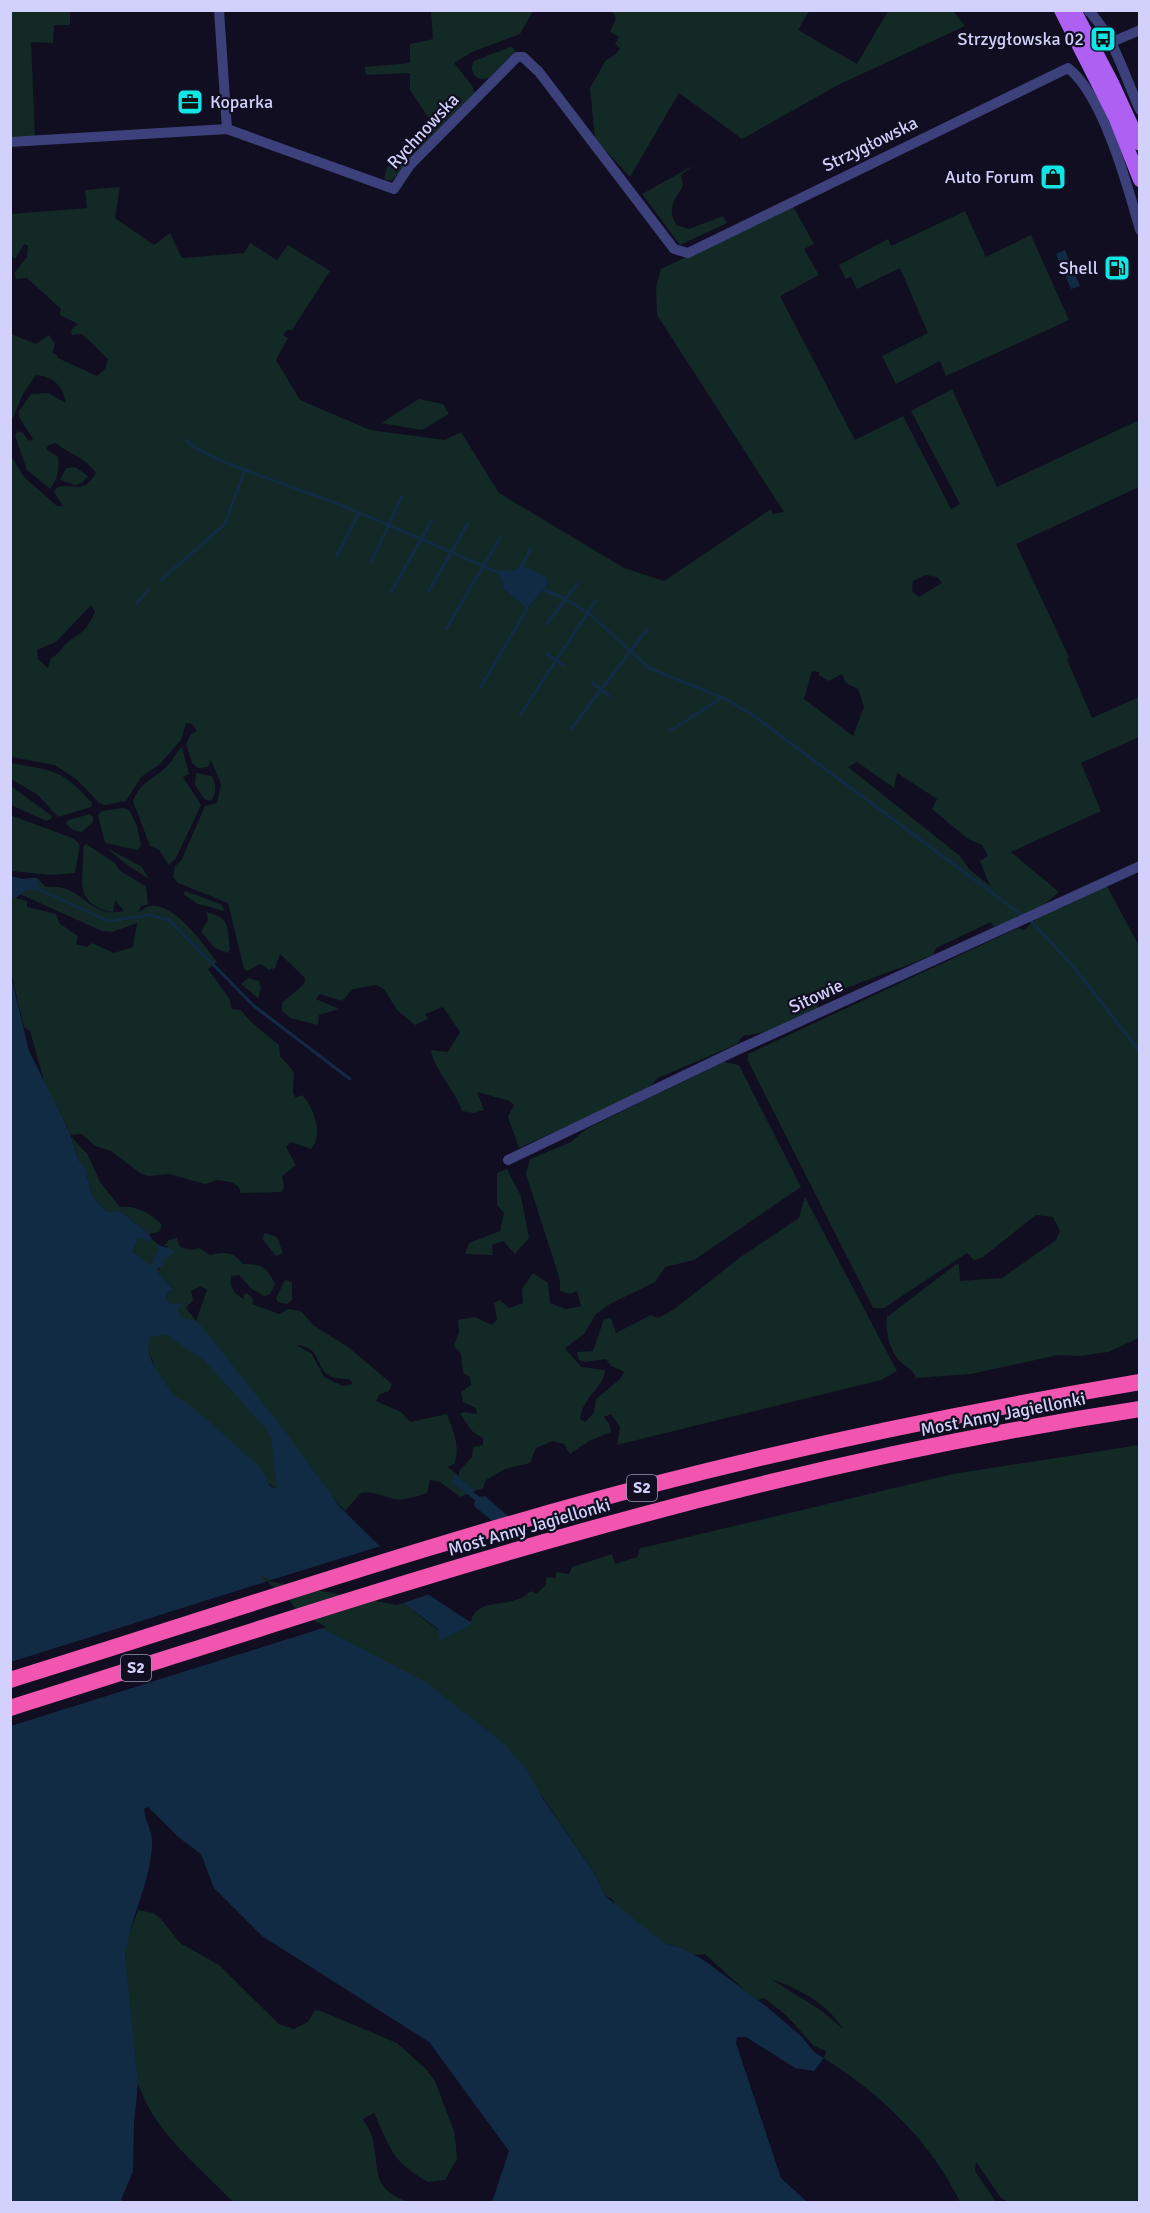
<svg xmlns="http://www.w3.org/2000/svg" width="1150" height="2213" viewBox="0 0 1150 2213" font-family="Signika,sans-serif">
  <rect width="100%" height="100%" fill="#100e20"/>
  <path fill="#122926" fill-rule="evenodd" d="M11,11H70V25H54L53,43L31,42L35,136L11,137Z
    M431,11H533L520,34L472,52L454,63L471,84L475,94L391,181L384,179L387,167L427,131L432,123L410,90V73L366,75L365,67L410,63V44L433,39Z
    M612,11H809L798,30L857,64L888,11H953L965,26L838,85L742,139L679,93L630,177L595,139L590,88L606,60L615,55L620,48L615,44L619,37L610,32L616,18Z
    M510,47L514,48L515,52L489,78L480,79C472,76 470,69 474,61Z
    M694,165L681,175L683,186C674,200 667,209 676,225L689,229L723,216L727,223L680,245L642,194Z
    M120,187L115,218L154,245L170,233L182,258L244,253L250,243L277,260L288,245L330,271L292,330H287L283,335L288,338L276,360L300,400L370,430L445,440L461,432L499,493L624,568L664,581L771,509L773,514L784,512L657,315L656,287L661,269L793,206L814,244L804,249L819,275L780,296L855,440L903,416L951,509L960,504L911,411L952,389L997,487L1139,420V487L1016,544L1069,657L1067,659L1092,718L1139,697V737L1081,763L1101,811L1011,852L1059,892L1040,908L994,927L991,922L936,948L933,955C895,971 854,983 817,1001L818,1011L766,1032L743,1036L737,1044L658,1078L647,1090L519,1148L508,1117L514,1105L510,1101L477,1092L484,1110L473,1113L462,1111C455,1090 434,1070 431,1050L448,1052L460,1032L443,1007L425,1014L428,1019L415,1025L397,1010L384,989L376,985L353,989L342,1001L320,994L316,999L339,1009L319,1015L318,1025L290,1018L282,1011V1003L304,984L305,978L280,954L275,968L269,970L260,964L247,971L244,969L228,903L178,883L173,877L175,866L181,861L205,806L217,803L221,784L211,760L208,767L198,768L192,763L186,744L191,734L197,731L192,724L186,723L181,740L159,765L141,777L126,801L105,805L99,803L77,780L55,765L11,757V456L24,477L57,506H63L54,492L56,488C74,481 82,497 96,473C83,455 71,456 56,443L49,445L46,449L58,457C60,468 57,481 50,489L27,470L15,436L18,431L23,433L29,441L33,439L19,417V411L31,394L48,393L66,403C62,385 54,377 36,375L23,394L11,422V334L36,344L49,335L55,344L52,353L57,355L58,358L97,376L105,369L108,359L82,334L72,335L71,330L78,324L60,315L61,309L27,278L16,279L14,273L27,257L28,246L24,244L15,259L11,256V214L87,208L85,190ZM926,575L937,577L942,583L919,597L912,591L913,581ZM503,584H548L527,609L502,588ZM91,605L95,612C87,629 84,631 69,641C62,646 60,654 51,658L48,668L38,659L37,650L56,642ZM812,671L819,672V675L829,681L842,674L846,683L858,689L864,707L853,736L804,699ZM857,762L894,788L897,773L937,799L932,809L968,839L982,845L988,856L980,861L990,886L969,869L960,856L848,767Z
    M965,211L986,257L1031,235L1069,320L946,376L940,361L896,384L882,356L928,333L900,268L857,289L851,277L846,279L839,265L888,239L891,246Z
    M419,399L443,404L449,414L422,430L381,423Z
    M75,467L88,476L82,483L75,485L60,480L66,468Z
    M182,747L189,774L183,777L201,805L176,858L169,865L159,850L150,846L133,801C141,781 153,780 167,766C173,761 175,753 182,747Z
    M11,763C53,771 61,768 92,803L91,807L58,817L38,795L11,779Z
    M196,773L212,776C216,785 217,793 211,801L204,799L195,785Z
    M11,786L52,816L51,819L46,821L11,805Z
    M123,808L129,810L137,826L141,846L137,850L105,843L98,815L102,811Z
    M90,814L93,817V822L82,832L73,830L66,824L68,820Z
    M10,815L75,839L80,845L75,873L52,875L11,871Z
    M86,844L115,863L120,871L146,886L148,905L141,906L139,912C142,910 147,906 151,906C174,902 205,946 217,962L208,969L229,998L232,1009L241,1010C253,1026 264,1032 279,1045L280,1056L294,1072L293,1093L296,1098L302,1095C314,1107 324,1135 311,1149L291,1142L286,1147L296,1165L282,1176L284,1187L281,1192L241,1193L238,1186L231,1182L217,1180L205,1184L169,1174L149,1176L140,1173L111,1151L95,1146L82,1134L70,1135L88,1155L100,1182L120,1207C135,1205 151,1213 162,1225L159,1232L149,1234L120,1211L107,1212L92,1196L85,1167L79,1161L69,1130L45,1085L30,1031L24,1027L11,972L10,876L22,879L37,878L46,887C85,883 86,919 124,911L115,900L113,912C70,904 85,876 83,847ZM20,894L102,931L112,932L137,923L133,947L114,953L92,943L87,947L76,944L78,936L60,924L56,914L27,907V901L16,898Z
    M107,848L142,867L149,879L127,865Z
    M1107,886L1139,946V1338L1108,1352L1079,1356L1058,1355L971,1374L916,1378C912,1367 904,1367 897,1358C889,1347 885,1329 887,1317L955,1265L959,1264L960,1281L1002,1278L1056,1240L1060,1231L1053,1217L1036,1215L983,1257L974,1260L967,1253L884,1308H873L748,1061V1054L1018,928L1024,930L1037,918Z
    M185,891L221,904L225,911L198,904L183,894Z
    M206,912C231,918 227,926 230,950L227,953L215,948L201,932L208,920Z
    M248,978L259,981L261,988L258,998L241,984Z
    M724,1062L739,1065L801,1187L694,1260L665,1267L655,1282L610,1304L596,1314L584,1334L565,1348L581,1367L605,1370C605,1386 583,1396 580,1419L585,1422L594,1413L596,1399L620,1379L624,1372L611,1366L606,1359L585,1362L579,1360L577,1352L593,1351L604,1319L611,1318L616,1333L651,1315L658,1318L673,1310L742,1256L799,1218L805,1197L897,1371L881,1380L617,1445L620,1427L611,1414L604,1417L610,1425L611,1432L589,1441L570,1454L564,1444L553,1441L536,1448L530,1463L505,1469L486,1480L483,1488L460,1497L440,1482L430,1480L427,1493C417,1496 405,1501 394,1499C381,1496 375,1491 361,1493L345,1511L326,1491L305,1459L296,1503L177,1418L148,1350L149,1326L166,1300L167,1293L173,1289L158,1272L168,1246H164L169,1240L177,1238L180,1247L192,1250L199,1248L210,1255C224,1252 233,1251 243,1264C262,1264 267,1267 275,1284L270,1294L264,1296L252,1289L239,1275L231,1276C229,1287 234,1294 244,1299L243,1295L247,1293L254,1300L252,1304L279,1314L288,1309L301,1311L313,1325L348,1347L392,1384L389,1391L380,1394L376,1401L401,1412L410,1422L447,1414C453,1431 461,1446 454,1464L448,1467L459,1476V1471L472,1457L473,1447L483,1445V1438L473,1432L460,1414L463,1412L477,1414L476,1408L463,1402L461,1392L471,1385L470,1377L463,1373L461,1354L454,1346L459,1332L458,1320L475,1317L492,1325L497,1320L494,1303L500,1300L509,1308L523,1303L522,1289L533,1273L548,1283L550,1303L566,1309L581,1306L577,1291L570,1294L560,1291V1280L526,1174L530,1159L571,1142L586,1129ZM201,1286L207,1290L196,1321L186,1308L193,1300L191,1291ZM296,1345C322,1346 314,1367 330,1376C335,1379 343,1379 349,1379L353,1384L343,1386L324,1377L312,1354Z
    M507,1169L521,1196L529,1238L515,1254L503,1241L492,1245L493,1255L465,1254L469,1243L500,1231L504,1213L497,1205V1173Z
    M265,1233L277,1237L283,1253L276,1256L262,1239Z
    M138,1237L149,1242L152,1239L159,1245L152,1266L147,1268L133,1252Z
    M285,1280L292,1282V1300L287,1304L278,1302L276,1298Z
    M1139,1445V2202H1009L1001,2198L976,2162L975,2171L996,2202H960C931,2141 880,2094 824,2058L826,2051L814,2046L786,2015L764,1998L758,2000L752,1997L705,1954L693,1955L682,1948L666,1944L618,1908L612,1899L605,1896L595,1874L541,1795L303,1618L283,1592L266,1583L153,1565L216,1544L403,1603L438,1630L471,1621C476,1600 501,1606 518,1599C523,1598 527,1594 531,1591L536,1594L546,1585V1577L556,1578V1572L569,1574L572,1567L612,1554L615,1564L637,1557L640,1548L646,1547L953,1474ZM771,1979C799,1989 827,2003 843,2029L822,2011Z
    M138,1910L153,1913L161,1919L180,1943L219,1965L279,2024L294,2029L308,2022L315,2010L321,2011L397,2043L426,2069L435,2081L454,2131L456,2147L457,2159L445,2180L428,2182C391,2161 391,2149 374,2113L363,2119C367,2126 372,2133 373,2141C380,2174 371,2188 408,2202H234L229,2198C197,2165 152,2129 138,2083C127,2046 128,1995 125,1956L127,1940Z"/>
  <path fill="#122b45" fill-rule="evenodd" d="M1065,250L1080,286L1071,289L1056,254Z
    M521,565L546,577L548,584L527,609L502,588L503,584L499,573L501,570L515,571Z
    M10,876L22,879L37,878V889L27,890L15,898L11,896Z
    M10,972L29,1051L69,1131L79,1161L85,1167L92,1196L107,1212L120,1211L149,1234L152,1239L149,1242L138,1238L133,1252L150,1265H152L159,1245L173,1250L174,1253L164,1259V1265L158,1268V1272L173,1289L167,1293L166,1300L173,1305L182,1302L178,1311L182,1318L197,1321L209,1335L287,1434L339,1506L429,1595L473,1624L440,1641L438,1629L403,1603L284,1583L259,1575L265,1582L286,1639L296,1637L303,1618L427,1683L504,1744L527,1770L541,1796L595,1874L605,1896L666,1944L682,1948L705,1961L766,2006L802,2037L815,2053L824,2058L814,2071L795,2068L746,2037H737L736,2043L781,2178L807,2202H492L509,2151L429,2042L262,1936L214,1888L201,1854L177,1836L148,1807L144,1809C145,1823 153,1830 152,1845C150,1884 130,1918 125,1956L138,2083L134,2123L133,2171L121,2200L124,2202H11ZM166,1335L205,1361L266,1429L271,1437L277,1489L270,1486L260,1467L195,1409L172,1394L152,1362L148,1350L151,1336Z
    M454,1474L475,1490L473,1492L480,1497L485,1496L509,1517L495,1523L474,1506L475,1500L452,1482Z"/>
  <path fill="#100e20" d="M381,1546L433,1593L397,1605L268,1581Z
    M268,1581L288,1636L294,1635L300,1617L304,1615L326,1627L11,1726V1662Z"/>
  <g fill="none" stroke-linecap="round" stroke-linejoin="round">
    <path stroke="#122b45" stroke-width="3" d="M186,440C200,458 311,493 340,505C393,526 446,550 499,573
      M336,557L359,513
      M371,563L402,496
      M522,566L531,548
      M161,580L225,524L245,469
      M544,590L566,599L591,615L649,668L726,699L754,716L1022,915
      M429,591L468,523
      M391,592L432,520
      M136,604L149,589
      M547,624L577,584
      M446,629L500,538
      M547,654L564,666
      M592,682L609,696
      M480,688L527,609
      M520,715L596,600
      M571,729L648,628
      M670,731L721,698
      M34,887L108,921L150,915L169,920L254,1006L350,1079
      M1031,921L1073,966L1140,1052"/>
    <path stroke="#3d417b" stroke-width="10" d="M219,10L227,129
      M1088,10C1115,38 1124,75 1140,110
      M1112,42L1140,30
      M10,142L227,129L394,189L410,165L517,57H523L539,72L674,249L688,253L1068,68C1103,95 1128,187 1140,230
      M508,1160L735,1051L1140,866"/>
    <path stroke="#ae60f3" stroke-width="14" d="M1061,10L1115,117L1140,180
      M1074,10L1112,83L1140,144"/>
    <path stroke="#f255af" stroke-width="16" d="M10,1680C223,1614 435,1541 651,1485C813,1443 975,1410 1140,1382
      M10,1708C205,1647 398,1582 594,1528C773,1478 956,1437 1140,1409"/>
  </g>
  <defs>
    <g id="bus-square" transform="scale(1.35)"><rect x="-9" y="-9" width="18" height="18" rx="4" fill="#12e5e6" stroke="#100e20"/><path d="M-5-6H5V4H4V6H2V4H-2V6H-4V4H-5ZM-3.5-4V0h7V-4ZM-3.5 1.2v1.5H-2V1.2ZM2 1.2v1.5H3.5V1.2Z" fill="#111"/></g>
    <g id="office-square" transform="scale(1.35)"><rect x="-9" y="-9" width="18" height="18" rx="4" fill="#12e5e6" stroke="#100e20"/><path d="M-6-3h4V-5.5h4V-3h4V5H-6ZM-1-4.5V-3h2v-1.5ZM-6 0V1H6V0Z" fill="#111"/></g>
    <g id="shop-square" transform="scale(1.35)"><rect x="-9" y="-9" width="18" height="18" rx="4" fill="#12e5e6" stroke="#100e20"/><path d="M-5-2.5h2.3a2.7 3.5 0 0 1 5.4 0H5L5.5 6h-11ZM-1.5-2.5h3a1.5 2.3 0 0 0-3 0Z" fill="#111"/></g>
    <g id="fuel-square" transform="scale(1.35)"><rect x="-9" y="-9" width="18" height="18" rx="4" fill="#12e5e6" stroke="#100e20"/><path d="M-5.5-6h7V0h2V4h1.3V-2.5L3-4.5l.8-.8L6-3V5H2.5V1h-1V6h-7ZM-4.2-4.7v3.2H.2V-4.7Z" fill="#111"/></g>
  </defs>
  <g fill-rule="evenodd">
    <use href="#bus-square" x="1103" y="39"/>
    <use href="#office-square" x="190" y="102"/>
    <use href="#shop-square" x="1053" y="177"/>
    <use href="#fuel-square" x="1117" y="268"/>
  </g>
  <g text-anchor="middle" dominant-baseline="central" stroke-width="4.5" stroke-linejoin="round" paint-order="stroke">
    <g fill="#100e20" stroke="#9896b9" stroke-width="1.5">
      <rect x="627" y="1475" width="30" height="26" rx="4.5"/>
      <rect x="121" y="1655" width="30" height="26" rx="4.5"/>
    </g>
    <g font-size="16" font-weight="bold" fill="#d2d1fb">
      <text x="642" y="1488">S2</text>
      <text x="136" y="1668">S2</text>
    </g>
    <g font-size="18" fill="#d2d1fb" stroke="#100e20" text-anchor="end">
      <text x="1084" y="39">Strzygłowska 02</text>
      <text x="210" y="102" text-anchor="start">Koparka</text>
      <text x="1034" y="177">Auto Forum</text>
      <text x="1098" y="268">Shell</text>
    </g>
    <g font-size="18" fill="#d2d1fb" stroke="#100e20">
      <text transform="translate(423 131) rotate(-47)">Rychnowska</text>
      <text transform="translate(870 144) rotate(-26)">Strzygłowska</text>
      <text transform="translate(816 996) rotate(-25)">Sitowie</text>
      <text transform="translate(1003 1414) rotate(-11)">Most Anny Jagiellonki</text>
      <text transform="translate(529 1527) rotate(-16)">Most Anny Jagiellonki</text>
    </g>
  </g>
  <rect width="1150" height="2213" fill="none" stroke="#d2d1fb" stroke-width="24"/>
</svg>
